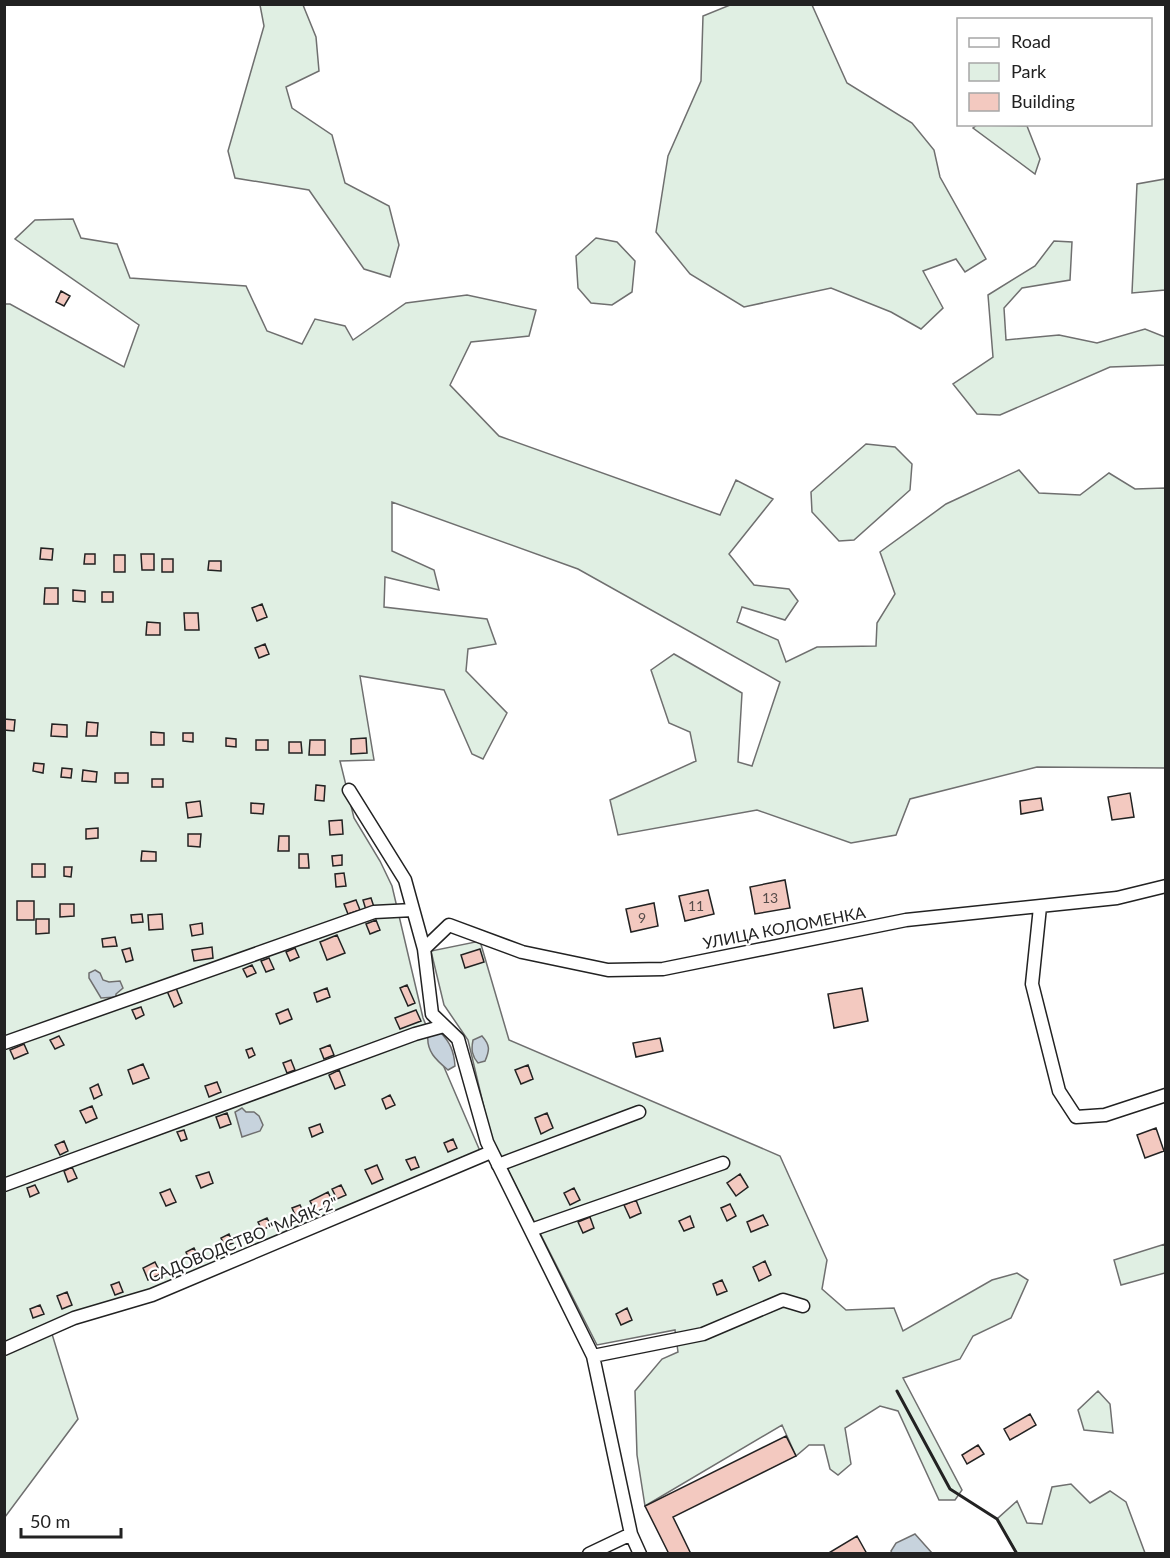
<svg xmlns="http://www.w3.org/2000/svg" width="1170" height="1558" viewBox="0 0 1170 1558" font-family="Lato,sans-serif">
  <rect width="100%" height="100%" fill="#fff"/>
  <path fill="#e0efe3" stroke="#6f6f6f" stroke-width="1.5" d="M260,5H303L316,37L319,71L286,87L292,108L332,135L345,183L389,206L399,245L390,277L364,269L309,190L235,178L228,151L264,26Z
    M730,5H812L847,83L912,123L934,150L940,177L986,259L965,272L956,259L923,271L943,308L921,329L891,312L831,288L744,307L690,274L656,232L668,156L701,81L703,16Z
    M977,125L1027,126L1040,159L1035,174L973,128Z
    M1165,179V290L1132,293L1137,184Z
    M73,219L81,238L117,244L130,278L246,286L267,331L302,344L315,319L345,326L353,340L406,303L467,295L536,310L529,336L471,342L450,385L499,436L720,515L736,480L773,499L729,554L754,585L789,589L798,601L785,620L742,607L737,622L778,640L786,662L817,647L876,646L877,623L895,594L880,552L946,504L1019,470L1039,493L1080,495L1109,473L1135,489L1165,488V768L1037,767L910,799L896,835L851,843L757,810L618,835L610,800L696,761L690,732L669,723L651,670L674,654L742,693L738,762L752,766L780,682L578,569L392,502V551L434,570L439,590L385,577L384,607L487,619L496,644L468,649L466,671L507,713L483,759L472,754L444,690L360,676L374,760L340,761L354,818L380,861L392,886L423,1018L483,1158L52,1334L78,1419L5,1517V304H10L124,367L139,325L15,239L35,220Z
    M596,238L617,242L635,261L632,292L612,305L591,303L578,288L576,256Z
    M1054,241L1072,242L1070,280L1022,288L1004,308L1006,340L1059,335L1097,343L1145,329L1165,337V365L1110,367L1000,415L977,414L953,384L993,357L988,295L1035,266Z
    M866,444L895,447L912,464L910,490L854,540L839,541L812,512L811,492Z
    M480,941L509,1040L780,1156L827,1260L822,1289L846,1310L894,1308L903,1331L992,1280L1017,1273L1028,1280L1011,1318L973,1336L960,1359L903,1378L962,1490L955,1500H939L898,1411L880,1406L845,1428L851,1464L838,1475L830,1469L824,1445H809L796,1456L782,1425L645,1506L637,1455L635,1391L662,1359L678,1352L675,1330L597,1345L491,1137L468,1040L444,1005L431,951Z
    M1165,1244V1273L1121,1285L1114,1260Z
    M1098,1391L1110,1404L1113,1433L1084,1430L1078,1410Z
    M1071,1484L1090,1503L1110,1491L1126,1502L1145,1553H1017L997,1519L1017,1501L1027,1523L1042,1524L1052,1487Z"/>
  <path fill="#c7d3dd" stroke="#6f6f6f" stroke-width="1.5" d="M95,970L100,973L103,980L109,982L120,981L123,988L116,994V997L101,998L89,978V973Z
    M440,1032C450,1042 454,1051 455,1066L448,1070C436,1060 426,1051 428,1035Z
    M482,1036C490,1045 490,1050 485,1061L478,1063C472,1056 471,1050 473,1040Z
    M242,1108L246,1112H254L259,1116L263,1125L260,1131L242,1137L235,1112Z
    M915,1534L932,1553H892L891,1551L896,1543Z"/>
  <path fill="#f3c9c0" stroke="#222" stroke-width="1.5" d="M61,291L70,296L64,306L56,302Z
    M41,548L53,549L52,560L40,559Z
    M85,554H95V564H84Z
    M141,554H154V570H142Z
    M114,555H125V572H114Z
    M162,559H173V572H162Z
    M209,561H221V571L208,570Z
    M45,588H58V604H44Z
    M73,590L85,591V602L73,601Z
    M102,592H113V602H102Z
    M262,604L267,617L257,621L252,608Z
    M184,613H198L199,630H185Z
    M147,622L160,623V635H146Z
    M265,644L269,654L259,658L255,648Z
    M4,719L15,720L14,731L4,730Z
    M87,722L98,723L97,736H86Z
    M52,724L67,725V737L51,736Z
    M151,732L164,733V745H151Z
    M183,733H193V742L183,741Z
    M226,738L236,739V747L226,746Z
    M366,738L367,753L351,754V739Z
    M256,740H268V750H256Z
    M310,740H325V755H309Z
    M289,742H301L302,753H289Z
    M34,763L44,764L43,773L33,771Z
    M62,768L72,769L71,778L61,777Z
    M83,770L97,772L96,782L82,781Z
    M115,773H128V783H115Z
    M152,779H163V787H152Z
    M316,785L325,786L324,801L315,800Z
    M1130,793L1134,817L1112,820L1108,797Z
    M1041,798L1043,810L1021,814L1020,801Z
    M200,801L202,816L188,818L186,803Z
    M251,803L264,804L263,814L251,813Z
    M342,820L343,834L330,835L329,821Z
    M98,828V838L86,839V829Z
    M188,834H201L200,847L188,846Z
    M279,836H289V851H278Z
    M142,851L156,852V861H141Z
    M299,854H308L309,868H299Z
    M342,855V865L333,866L332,856Z
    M32,864H45V877H32Z
    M64,867H72L71,877L64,876Z
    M344,873L346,886L336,887L335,874Z
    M785,880L790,908L755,914L750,887Z
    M708,890L714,914L685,921L679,896Z
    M371,898L374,907L366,910L363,900Z
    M356,900L360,910L348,914L344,904Z
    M17,901H34V920H17Z
    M654,903L658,926L631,932L626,909Z
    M60,904H74V916L60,917Z
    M142,914L143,922L132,923L131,915Z
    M162,914L163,929L149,930L148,915Z
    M36,919H49V933L36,934Z
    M376,920L380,930L370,934L366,924Z
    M202,923L203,934L192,936L190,925Z
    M337,935L345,953L327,960L320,942Z
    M115,937L117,946L103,947L102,939Z
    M212,947L213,958L194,961L192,950Z
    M130,948L133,960L126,962L122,950Z
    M295,948L299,957L290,961L286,952Z
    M480,949L484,962L465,968L461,955Z
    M269,958L274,969L266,972L261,961Z
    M252,965L256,973L247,977L243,969Z
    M407,985L415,1003L408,1006L400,988Z
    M176,988L182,1003L174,1007L167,991Z
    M327,988L330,997L317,1002L314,993Z
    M862,988L868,1021L834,1028L828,994Z
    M141,1007L144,1015L136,1019L132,1010Z
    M288,1009L292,1019L280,1024L276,1014Z
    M416,1010L421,1021L400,1029L395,1018Z
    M59,1036L64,1045L55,1049L50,1040Z
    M660,1038L663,1051L636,1057L633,1043Z
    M24,1044L28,1053L14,1059L10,1050Z
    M330,1045L334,1055L324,1059L320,1049Z
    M252,1048L255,1055L249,1058L246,1050Z
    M291,1060L295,1070L287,1073L283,1063Z
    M143,1064L149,1078L133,1084L128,1070Z
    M528,1065L533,1079L521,1084L515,1070Z
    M339,1070L345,1085L335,1089L329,1075Z
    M217,1082L221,1092L209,1097L205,1086Z
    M98,1084L102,1095L94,1099L90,1088Z
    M390,1095L395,1105L386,1109L382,1099Z
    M92,1106L97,1118L86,1123L80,1111Z
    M227,1113L231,1124L220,1128L216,1117Z
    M547,1113L553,1128L541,1134L535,1118Z
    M320,1124L323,1132L312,1137L309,1128Z
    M1156,1128L1164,1151L1145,1158L1137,1135Z
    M184,1130L187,1139L181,1141L177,1132Z
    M453,1139L457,1148L448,1152L444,1143Z
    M64,1141L68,1151L60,1155L55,1145Z
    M415,1157L419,1167L411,1170L406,1160Z
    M377,1165L383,1179L372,1184L365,1170Z
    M72,1167L77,1178L68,1182L64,1171Z
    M209,1172L213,1183L201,1188L196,1176Z
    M740,1174L748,1187L736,1196L727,1183Z
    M35,1185L39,1193L30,1197L27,1188Z
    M341,1185L346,1195L337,1199L332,1189Z
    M574,1188L580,1200L570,1205L564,1193Z
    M170,1189L176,1202L166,1206L160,1193Z
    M328,1192L333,1203L315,1211L310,1201Z
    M636,1200L641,1213L630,1218L624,1205Z
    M730,1204L736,1216L727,1221L721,1208Z
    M300,1205L304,1213L296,1217L292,1208Z
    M763,1215L768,1225L751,1232L747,1222Z
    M690,1216L694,1227L684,1231L679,1221Z
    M590,1217L594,1228L583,1233L578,1222Z
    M267,1218L271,1226L262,1230L258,1222Z
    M229,1234L233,1243L225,1246L221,1238Z
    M194,1248L200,1260L191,1264L186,1252Z
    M765,1261L771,1275L759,1281L753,1267Z
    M155,1262L161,1274L148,1280L143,1268Z
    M722,1280L727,1291L717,1295L713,1284Z
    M119,1282L123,1292L115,1295L111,1285Z
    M67,1292L72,1305L62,1309L57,1296Z
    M40,1305L44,1314L33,1318L30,1309Z
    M627,1308L632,1320L621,1325L616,1314Z
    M1030,1414L1036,1425L1010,1440L1004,1429Z
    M786,1436L796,1456L673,1517L691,1554H669L645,1506Z
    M978,1445L984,1454L967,1464L962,1455Z
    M857,1536L867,1554H827Z"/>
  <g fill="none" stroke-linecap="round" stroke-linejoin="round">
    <g stroke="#222" stroke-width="15">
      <path id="street" d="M349,790L405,880L424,949L432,1014L458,1039L487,1142L593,1356L631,1534L640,1554
        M1040,907L1032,984L1059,1091L1076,1117L1105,1115L1166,1095
        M424,949L449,925L522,952L608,970L663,969L906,920L1117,898L1166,886
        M4,1043L374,912L413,910
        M498,1165L639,1112
        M4,1185L415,1034L444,1026
        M531,1230L723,1163
        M4,1349L74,1318L152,1295L491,1152
        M593,1356L703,1334L783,1300L803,1306
        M589,1554L631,1534"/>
    </g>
    <use href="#street" stroke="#fff" stroke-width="12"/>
    <path stroke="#222" stroke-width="3" d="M897,1391L950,1489L997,1519L1017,1554"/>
  </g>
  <g text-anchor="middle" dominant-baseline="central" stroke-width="4.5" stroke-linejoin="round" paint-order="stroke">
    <g font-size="14" fill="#564c4a">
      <text x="770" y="897">13</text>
      <text x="696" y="905">11</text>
      <text x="642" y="917">9</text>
    </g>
    <g font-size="16" fill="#222" stroke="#fff">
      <text transform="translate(784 927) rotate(-11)">УЛИЦА КОЛОМЕНКА</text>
      <text transform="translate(243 1239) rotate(-22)">САДОВОДСТВО "МАЯК-2"</text>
    </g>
  </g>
  <rect width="1170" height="1558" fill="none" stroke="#222222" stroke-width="12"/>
  <rect x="957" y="18" width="195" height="108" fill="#ffffff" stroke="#a7a7a7" stroke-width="1.5"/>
  <rect x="969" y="38" width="30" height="9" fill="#ffffff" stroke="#a7a7a7" stroke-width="1.5"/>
  <text x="1011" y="48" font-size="18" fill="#222222">Road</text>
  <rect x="969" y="63" width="30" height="18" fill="#e0efe3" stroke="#a7a7a7" stroke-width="1.5"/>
  <text x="1011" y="78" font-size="18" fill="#222222">Park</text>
  <rect x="969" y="93" width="30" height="18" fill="#f3c9c0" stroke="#a7a7a7" stroke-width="1.5"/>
  <text x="1011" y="108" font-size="18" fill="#222222">Building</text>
  <path d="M21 1528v9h100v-9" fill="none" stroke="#222222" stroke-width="3"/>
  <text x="30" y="1528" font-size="18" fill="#222222" stroke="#ffffff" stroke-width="4.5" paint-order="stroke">50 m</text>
</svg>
